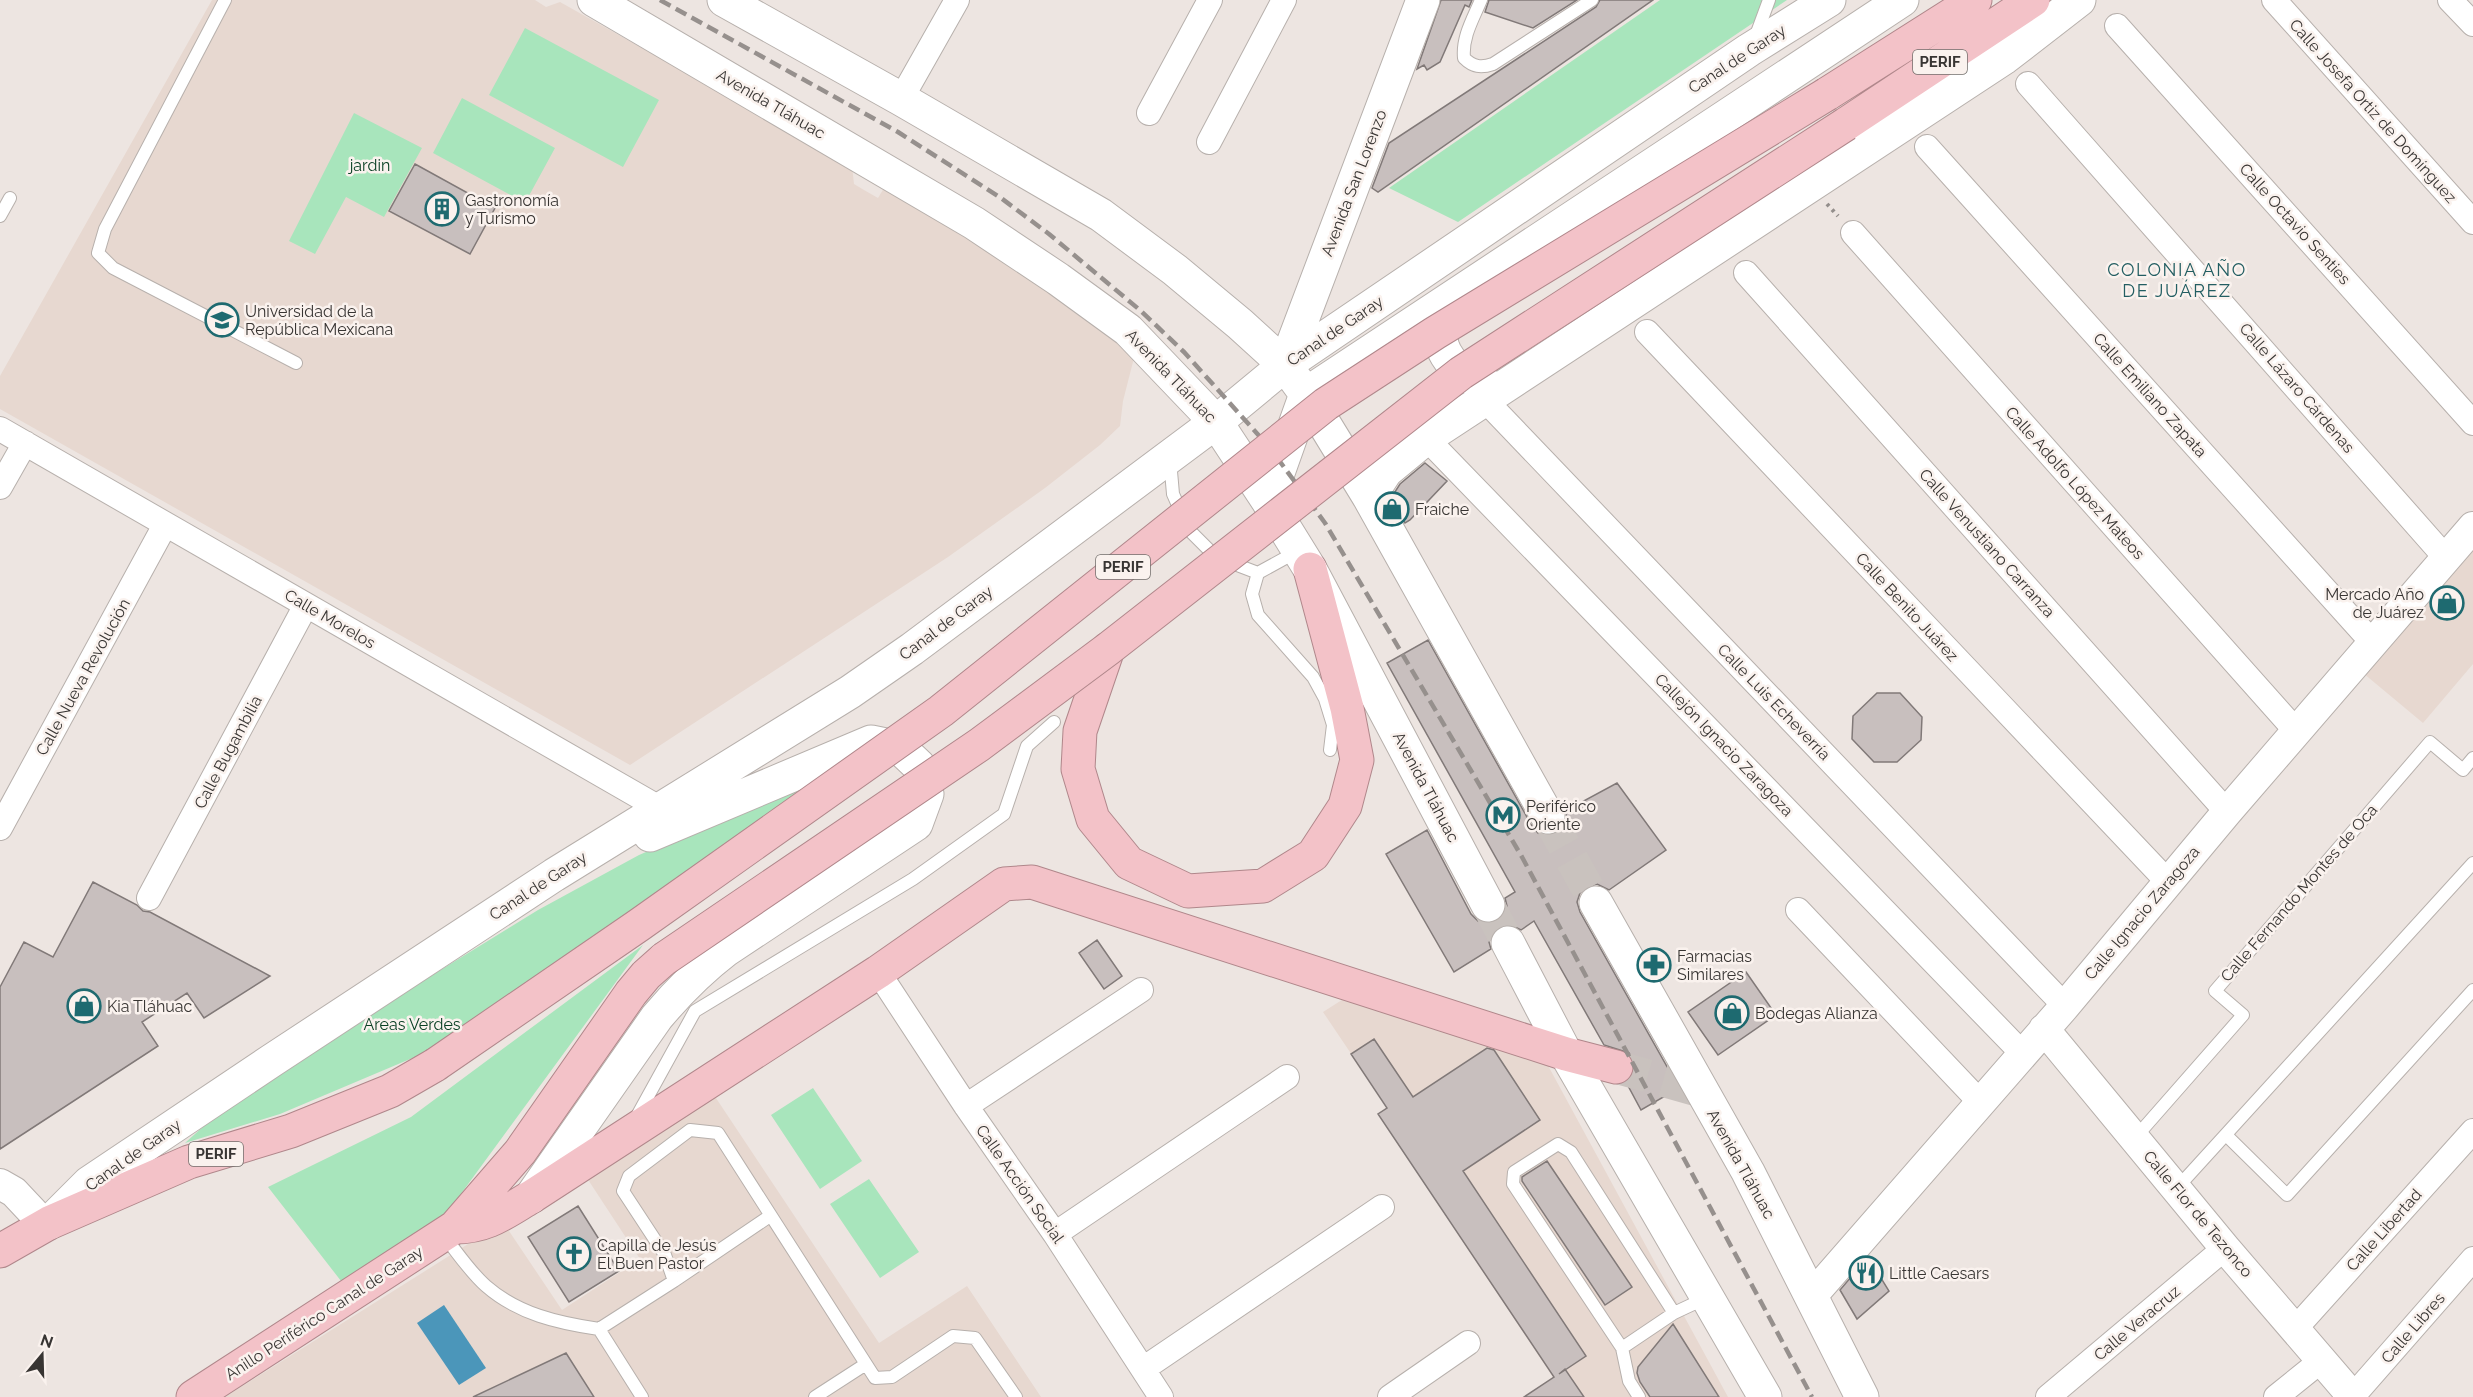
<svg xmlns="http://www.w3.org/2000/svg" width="2473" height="1397" viewBox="0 0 2473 1397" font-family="Raleway,sans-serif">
  <rect width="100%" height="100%" fill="#ede5e1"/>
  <path fill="#e7d8d0" d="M212,0H535L546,7L560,2L852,166L854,184L864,190L878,198L887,183L1007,252L1135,354L1123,401L1120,426L1100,445L1045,488L948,557L630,765L0,409V376Z
    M2473,543V664L2423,723L2363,673Z
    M1345,998L1545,1060L1728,1397H1543L1537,1388L1553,1377L1378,1114L1387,1107L1323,1012Z
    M710,1089L879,1343L967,1286L1041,1397H225L503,1222L562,1310L640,1259L583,1172Z"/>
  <path fill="#a8e5bc" d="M1660,0H1787L1458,222L1389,188Z
    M525,28L659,100L623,167L489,95Z
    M462,98L555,148L525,203L433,153Z
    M354,113L422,148L384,217L346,197L315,254L289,241Z
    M841,769L626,919L422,1054L280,1114L185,1143L226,1106L353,1024L538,910L639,855Z
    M643,945L444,1217L348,1290L268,1187L411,1117Z
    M813,1088L862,1161L820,1189L771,1115Z
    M869,1179L919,1252L880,1278L830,1204Z"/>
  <path fill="#4b96ba" d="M444,1305L486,1368L459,1385L417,1323Z"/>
  <path fill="#c8bfbe" stroke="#817978" stroke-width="1.5" d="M1441,0H1472L1469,7L1465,5L1440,62L1427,70L1424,65L1417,69Z
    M1489,0H1577L1533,28L1485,12Z
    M1600,0H1653L1378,192L1372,188L1389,143L1596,7Z
    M415,164L495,208L470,254L389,211Z
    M1425,463L1447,481L1410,520L1405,523L1391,498L1400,484Z
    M1428,640L1532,826L1538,833L1547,836L1558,833L1564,826L1567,818L1565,811L1617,783L1666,850L1609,890L1597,884L1586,887L1580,893L1577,902L1580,912L1679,1088L1641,1110L1626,1082L1634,1072V1061L1629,1053L1604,1045L1534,921L1521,930L1509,924L1499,927L1492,933L1489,942L1491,949L1454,972L1386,854L1427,830L1471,914L1478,921L1487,924L1496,922L1504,915L1507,906L1505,898L1515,892L1387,663Z
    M1877,693H1900L1922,717L1921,740L1897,762H1874L1852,739L1853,716Z
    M93,882L137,905L143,911L150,912L270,976L204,1018L187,993L142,1022L158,1046L0,1149V987L24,942L53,957Z
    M1097,940L1122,976L1104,989L1079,953Z
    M1746,972L1776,1015L1718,1055L1688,1012Z
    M1374,1039L1413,1097L1487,1048L1494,1050L1540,1120L1463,1171L1586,1356L1559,1374L1565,1369L1584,1397H1524L1554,1377L1378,1114L1387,1108L1351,1054Z
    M1547,1161L1632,1287L1605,1305L1522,1181V1177Z
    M578,1206L619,1271L569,1302L528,1237Z
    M1868,1257L1889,1291L1857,1319L1840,1290Z
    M1673,1324L1719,1397H1650L1640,1382L1637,1373L1638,1367Z
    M566,1353L594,1397H473Z"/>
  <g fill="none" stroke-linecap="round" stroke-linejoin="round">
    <path stroke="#c9c2be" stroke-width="33" stroke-dasharray="33 16" stroke-linecap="butt" d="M1548,817L1596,903
      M1488,905L1508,943"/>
    <path stroke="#c9c2be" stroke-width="33" stroke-dasharray="33 16" stroke-linecap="butt" d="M1616,1067L1701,1091"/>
    <g stroke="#b7b0ac" stroke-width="14">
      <path id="service" d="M225,0L105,229L98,253L113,268L296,363
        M1481,0C1473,19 1462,37 1464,58C1473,67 1481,68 1493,64L1592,0
        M1755,38L1769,0
        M0,216L10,198
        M1170,460L1173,494L1189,530L1216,557L1258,573L1298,551
        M1258,573L1252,594L1258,615L1313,677L1325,699L1333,725L1330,750
        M636,1118L695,1011L913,879L1004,814L1027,746L1054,722
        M2226,1135L2287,1195L2473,990
        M2135,1138L2243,1015L2215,991L2430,742L2463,770L2473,758
        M2177,1188L2473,863
        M444,1236C457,1252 470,1272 486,1286C518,1314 558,1323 599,1329L642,1397
        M674,1281L770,1216
        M599,1329L674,1281L665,1255L623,1191L629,1176L690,1130L718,1133L875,1378L892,1377L953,1336L975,1338L1016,1397
        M1622,1348L1674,1313L1706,1298
        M815,1397L866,1364
        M1639,1397L1629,1381L1622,1348L1513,1184L1514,1172L1558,1144L1571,1152L1674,1313"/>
    </g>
    <g stroke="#b7b0ac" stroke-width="26">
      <path id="minor" d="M2274,0L2473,222
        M2450,0L2473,24
        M2117,26L2473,423
        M2028,84L2446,558
        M901,99L957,0
        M1149,113L1210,0
        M1209,142L1284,0
        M1927,147L2373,643
        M1853,233L2297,732
        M1746,273L2227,812
        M1647,332L2168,882
        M1484,399L2065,1006
        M0,429L661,809
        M1426,438L2022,1053
        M0,487L25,443
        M0,828L165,525
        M149,898L306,605
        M1798,910L1981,1103
        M878,972L966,1106L1055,1234L1161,1397
        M966,1106L1141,990
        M1055,1234L1287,1077
        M2295,1329L2473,1131
        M1143,1369L1382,1207
        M2353,1396L2473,1259
        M1390,1397L1468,1343
        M2048,1397L2225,1248
        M2276,1397L2322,1360"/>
    </g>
    <g stroke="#b7b0ac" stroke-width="32">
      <path id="tertiary" d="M2044,1029L2225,1248L2353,1397
        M0,1184L14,1192L45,1225
        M1811,1297L2065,1006L2227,812L2473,527"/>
    </g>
    <g stroke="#b7b0ac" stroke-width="35">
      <path id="secondary" d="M594,0L974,223L1058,279L1128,330L1216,422L1268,501L1310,569L1488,905
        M724,0L901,99L1101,215L1175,270L1240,324L1285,365L1306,394L1369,497L1548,817
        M1450,304C1446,314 1441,325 1441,336C1441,360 1466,378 1487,385
        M1285,365L1423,0
        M1369,497L1386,471L1426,438L2004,58L2079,0
        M1268,501L1306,394L1902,0
        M1596,903L1748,1172L1862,1397
        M1508,943L1566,1054L1765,1397
        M531,1197L657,1017C678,992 700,970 726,950L916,824L927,794L919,766L900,748L871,742L650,835
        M49,1223L89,1183L271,1061L554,875L850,692L912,649L1216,422L1285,365L1749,50L1829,0"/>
    </g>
    <g stroke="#b0878b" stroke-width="35">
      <path id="trunk" d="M1827,94L1975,0
        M1846,124L2033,0
        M1108,649L1080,731L1078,769L1093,819L1129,863L1188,891L1263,886L1313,855L1345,806L1357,760L1347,708L1310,569
        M455,1227C487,1227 504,1213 531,1197L878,972L1004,884L1032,882L1566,1054L1616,1067
        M0,1251L49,1223L189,1162L291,1131L390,1091L435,1065
        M193,1397L455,1227L520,1152L631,993L646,975L664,959"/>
    </g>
    <path stroke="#938e8b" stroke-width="4" stroke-dasharray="3 4.5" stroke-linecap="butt" d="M1827,204L1838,216"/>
    <use href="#service" stroke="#fff" stroke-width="12"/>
    <use href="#minor" stroke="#fff" stroke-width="24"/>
    <use href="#tertiary" stroke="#fff" stroke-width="30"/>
    <use href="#secondary" stroke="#fff" stroke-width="33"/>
    <use href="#trunk" stroke="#f3c2c8" stroke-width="33"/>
    <path stroke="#96908d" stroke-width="4.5" stroke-dasharray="12 6" stroke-linecap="butt" d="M660,0L898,132L1001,198L1049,234L1141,311L1184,352L1270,448L1325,523L1522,857L1812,1397"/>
    <g stroke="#b0878b" stroke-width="35" stroke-linecap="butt">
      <path id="trunk-bridge" d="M664,959L979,745L1108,649L1461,373L1846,124
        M435,1065L639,925L941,711L1326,404L1435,333L1827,94"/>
    </g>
    <use href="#trunk-bridge" stroke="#f3c2c8" stroke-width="33"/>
  </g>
  <defs>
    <g id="building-ring" transform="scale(1.725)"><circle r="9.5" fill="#faf2ee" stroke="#1e6a70" stroke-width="1.5"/><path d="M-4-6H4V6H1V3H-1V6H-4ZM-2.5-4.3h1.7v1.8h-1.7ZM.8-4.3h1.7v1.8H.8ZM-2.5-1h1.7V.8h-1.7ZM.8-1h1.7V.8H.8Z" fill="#1e6a70"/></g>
    <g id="university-ring" transform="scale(1.725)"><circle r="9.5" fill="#faf2ee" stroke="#1e6a70" stroke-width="1.5"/><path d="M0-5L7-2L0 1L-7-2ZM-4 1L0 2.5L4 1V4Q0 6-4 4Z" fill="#1e6a70"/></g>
    <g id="shop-ring" transform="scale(1.725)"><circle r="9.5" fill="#faf2ee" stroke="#1e6a70" stroke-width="1.5"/><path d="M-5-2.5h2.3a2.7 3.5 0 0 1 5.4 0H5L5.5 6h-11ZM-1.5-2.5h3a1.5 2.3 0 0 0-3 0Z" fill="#1e6a70"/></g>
    <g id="metro-ring" transform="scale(1.725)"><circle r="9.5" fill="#faf2ee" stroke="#1e6a70" stroke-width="1.5"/><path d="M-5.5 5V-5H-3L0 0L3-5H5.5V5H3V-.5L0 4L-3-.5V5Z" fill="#1e6a70"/></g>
    <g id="pharmacy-ring" transform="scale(1.725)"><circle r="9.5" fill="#faf2ee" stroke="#1e6a70" stroke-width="1.5"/><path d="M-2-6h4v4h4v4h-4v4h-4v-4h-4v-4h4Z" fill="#1e6a70"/></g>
    <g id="church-ring" transform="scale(1.725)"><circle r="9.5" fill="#faf2ee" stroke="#1e6a70" stroke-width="1.5"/><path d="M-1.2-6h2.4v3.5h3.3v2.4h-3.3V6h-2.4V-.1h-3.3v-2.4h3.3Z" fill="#1e6a70"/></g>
    <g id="restaurant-ring" transform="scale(1.725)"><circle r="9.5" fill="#faf2ee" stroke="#1e6a70" stroke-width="1.5"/><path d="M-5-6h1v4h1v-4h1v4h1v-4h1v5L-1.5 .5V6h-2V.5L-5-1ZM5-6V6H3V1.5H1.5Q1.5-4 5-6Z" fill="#1e6a70"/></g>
  </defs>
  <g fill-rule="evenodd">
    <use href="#building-ring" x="442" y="209"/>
    <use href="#university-ring" x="222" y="320"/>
    <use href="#shop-ring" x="1392" y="509"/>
    <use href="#shop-ring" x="2447" y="603"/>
    <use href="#metro-ring" x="1503" y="815"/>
    <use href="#pharmacy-ring" x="1654" y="965"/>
    <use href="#shop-ring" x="84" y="1006"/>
    <use href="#shop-ring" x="1732" y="1013"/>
    <use href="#church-ring" x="574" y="1254"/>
    <use href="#restaurant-ring" x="1866" y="1273"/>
  </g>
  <g text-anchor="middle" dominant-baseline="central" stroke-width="5" stroke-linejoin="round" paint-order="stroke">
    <g fill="#faf2ee" stroke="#726e6b" stroke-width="1.5">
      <rect x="1913" y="50" width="54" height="24" rx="4.5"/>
      <rect x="1096" y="555" width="54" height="24" rx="4.5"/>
      <rect x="189" y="1142" width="54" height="24" rx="4.5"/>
    </g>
    <g font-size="15" font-weight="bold" fill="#383533">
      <text x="1940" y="62">PERIF</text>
      <text x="1123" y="567">PERIF</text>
      <text x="216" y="1154">PERIF</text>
    </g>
    <g font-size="16" fill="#383533" stroke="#faf2ee">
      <text transform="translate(1737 59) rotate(-33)">Canal de Garay</text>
      <text transform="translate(771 104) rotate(30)">Avenida Tláhuac</text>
      <text transform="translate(2373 111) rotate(48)">Calle Josefa Ortiz de Domínguez</text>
      <text transform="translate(1354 183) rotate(-69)">Avenida San Lorenzo</text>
      <text transform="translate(2295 224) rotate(48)">Calle Octavio Senties</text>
      <text transform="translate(1335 331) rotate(-34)">Canal de Garay</text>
      <text transform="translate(1171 376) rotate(46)">Avenida Tláhuac</text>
      <text transform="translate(2297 388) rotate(49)">Calle Lázaro Cárdenas</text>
      <text transform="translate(2150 395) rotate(48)">Calle Emiliano Zapata</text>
      <text transform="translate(2075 483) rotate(48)">Calle Adolfo López Mateos</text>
      <text transform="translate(1987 543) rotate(48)">Calle Venustiano Carranza</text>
      <text transform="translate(1907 607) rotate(47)">Calle Benito Juárez</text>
      <text transform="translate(330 619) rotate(30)">Calle Morelos</text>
      <text transform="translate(946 623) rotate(-37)">Canal de Garay</text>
      <text transform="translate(83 677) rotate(-61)">Calle Nueva Revolución</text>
      <text transform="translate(1774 702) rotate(46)">Calle Luis Echeverría</text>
      <text transform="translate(1724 745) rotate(46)">Callejón Ignacio Zaragoza</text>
      <text transform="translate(228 752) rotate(-62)">Calle Bugambilia</text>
      <text transform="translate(1426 787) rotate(62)">Avenida Tláhuac</text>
      <text transform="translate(538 886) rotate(-33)">Canal de Garay</text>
      <text transform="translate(2299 893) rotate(-49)">Calle Fernando Montes de Oca</text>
      <text transform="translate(2142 913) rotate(-50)">Calle Ignacio Zaragoza</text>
      <text transform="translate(133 1155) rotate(-35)">Canal de Garay</text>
      <text transform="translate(1741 1164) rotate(61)">Avenida Tláhuac</text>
      <text transform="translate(1020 1184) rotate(55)">Calle Acción Social</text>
      <text transform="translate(2198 1214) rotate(50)">Calle Flor de Tezonco</text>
      <text transform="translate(2384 1230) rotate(-48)">Calle Libertad</text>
      <text transform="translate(324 1313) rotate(-33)">Anillo Periférico Canal de Garay</text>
      <text transform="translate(2137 1323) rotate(-40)">Calle Veracruz</text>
      <text transform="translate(2413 1328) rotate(-49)">Calle Libres</text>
    </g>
    <g font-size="16" fill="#0a4024" stroke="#faf2ee">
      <text x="370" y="165">jardin</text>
      <text x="412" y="1024">Areas Verdes</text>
    </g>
    <g font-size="16" fill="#383533" stroke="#faf2ee" text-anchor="start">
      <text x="465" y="200">Gastronomía<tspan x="465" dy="18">y Turismo</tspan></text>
      <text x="245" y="311">Universidad de la<tspan x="245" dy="18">República Mexicana</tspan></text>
      <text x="1415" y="509">Fraiche</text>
      <text x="2424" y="594" text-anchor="end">Mercado Año<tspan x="2424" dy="18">de Juárez</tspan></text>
      <text x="1526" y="806">Periférico<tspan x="1526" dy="18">Oriente</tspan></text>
      <text x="1677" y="956">Farmacias<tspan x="1677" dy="18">Similares</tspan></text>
      <text x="107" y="1006">Kia Tláhuac</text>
      <text x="1755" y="1013">Bodegas Alianza</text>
      <text x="597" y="1245">Capilla de Jesús<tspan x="597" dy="18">El Buen Pastor</tspan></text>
      <text x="1889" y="1273">Little Caesars</text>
    </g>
    <g font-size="18" letter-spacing="1.5" fill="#235e62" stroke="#faf2ee">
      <text x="2177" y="269">COLONIA AÑO<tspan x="2177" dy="21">DE JUÁREZ</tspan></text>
    </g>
  </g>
  <g transform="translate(42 1355) rotate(19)" stroke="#faf2ee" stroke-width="4.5" paint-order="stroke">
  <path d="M0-4.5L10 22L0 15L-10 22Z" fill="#383533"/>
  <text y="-9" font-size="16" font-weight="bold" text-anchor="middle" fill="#383533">N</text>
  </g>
</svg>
